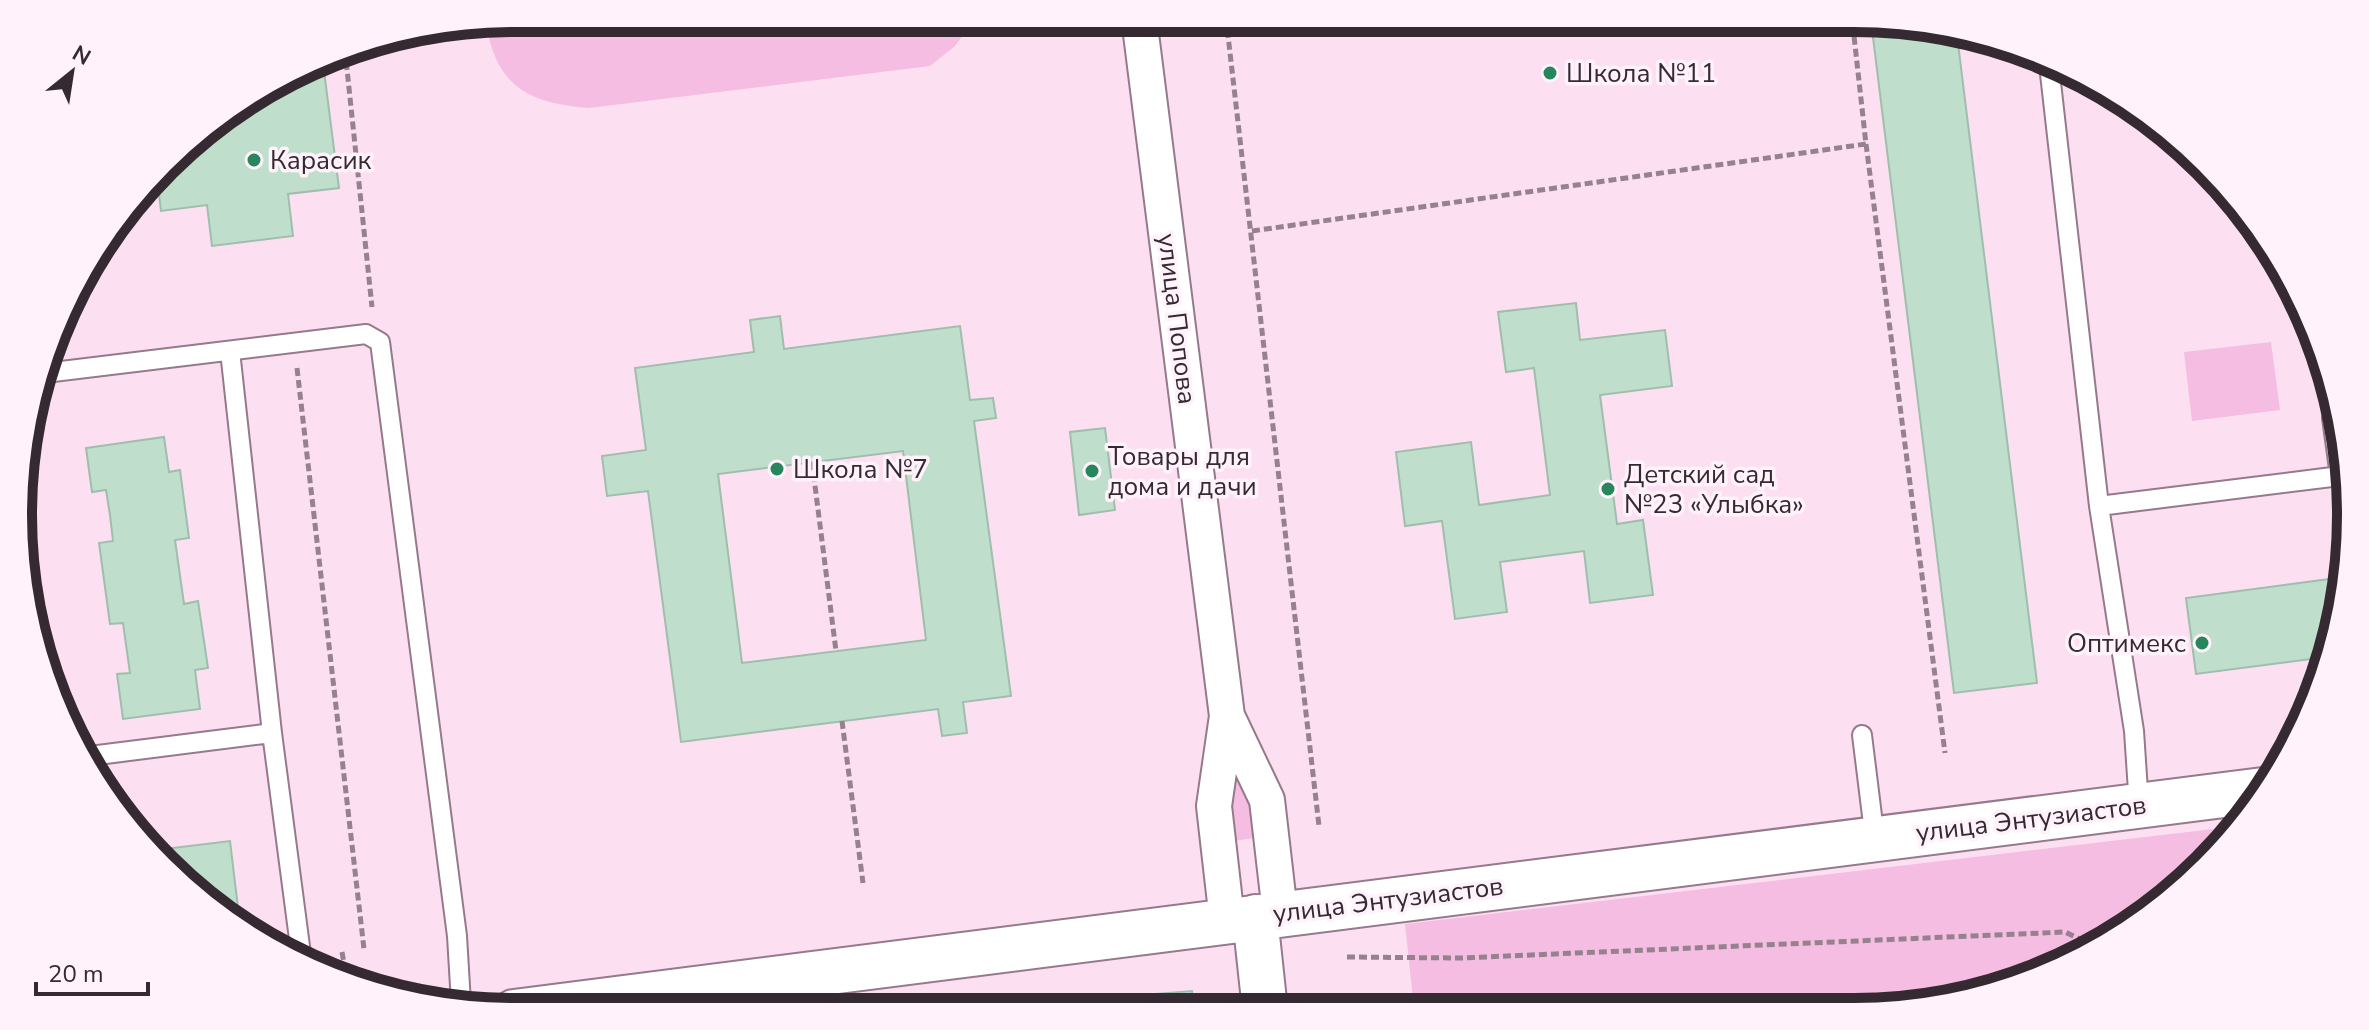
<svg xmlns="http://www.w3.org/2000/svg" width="2369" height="1030" viewBox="0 0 2369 1030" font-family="'Nunito Sans',sans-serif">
  <rect width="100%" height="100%" fill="#fddff2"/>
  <path fill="#f5bde1" d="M515,18H975L955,46L930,66L589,108C529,103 496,87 486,23Z
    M2271,342L2280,410L2192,421L2184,352Z
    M1232,752L1256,802L1261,837L1227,842Z
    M2239,826L2157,909L2045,974L1919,1008L1414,1009L1405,924Z"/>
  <path fill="#bfdecc" stroke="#9fbeac" stroke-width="2" fill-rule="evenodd" d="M1871,21L1957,35L2037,683L1954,693Z
    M323,63L339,188L288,194L293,236L212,246L207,205L161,211L157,178L188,141Z
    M1576,303L1580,340L1665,330L1672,386L1600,395L1617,524L1643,520L1653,595L1590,603L1584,551L1500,562L1507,612L1455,619L1442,521L1405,526L1396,452L1471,442L1479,505L1550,495L1534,368L1506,372L1498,312Z
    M780,316L784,349L960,326L970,400L993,398L996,418L974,421L1011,696L963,702L967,733L942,736L938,709L681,742L648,491L607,496L602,456L646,450L635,368L754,352L750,320ZM903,451L926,640L742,663L718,474Z
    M1105,428L1115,510L1079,515L1070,432Z
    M164,437L169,472L180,470L189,538L175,540L184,604L198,601L208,668L195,670L200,709L123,719L117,674L130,673L123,623L110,624L99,543L113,541L110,515L106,490L92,492L86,448Z
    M2337,578L2327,657L2196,674L2186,598Z
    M230,841L238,908L223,910L188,889L156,850Z
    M1192,991L1194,1010H1145L1144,995Z
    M1141,1001L1142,1010H1091V1006Z"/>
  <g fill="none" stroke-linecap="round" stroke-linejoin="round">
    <g stroke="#957a8b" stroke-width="22">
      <path id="lane" d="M2049,65L2099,506L2134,731L2139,806
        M230,351L272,733L301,954
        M45,373L366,334L380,342L457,936L461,1003
        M2332,418L2340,476
        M2099,506L2348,475
        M27,568L38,638
        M1862,735L1875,840
        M82,757L272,733"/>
    </g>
    <g stroke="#957a8b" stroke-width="38">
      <path id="street" d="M1139,18L1227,716L1214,806L1227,920
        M1227,716L1267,800L1280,913"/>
    </g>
    <g stroke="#957a8b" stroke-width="48">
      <path id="secondary" d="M1255,917L1265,1010
        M514,1012L2263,790"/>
    </g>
    <path stroke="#96828f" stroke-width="5" stroke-dasharray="8 4" stroke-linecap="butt" d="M1226,18L1319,826
      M345,50L372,307
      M1866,144L1945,753
      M1252,231L1866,144L1852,18
      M297,368L364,949
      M812,462L836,651
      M842,721L863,883
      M342,952L347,981
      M1347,957L1461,958L2065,932L2094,946"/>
    <use href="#lane" stroke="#fff" stroke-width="18"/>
    <use href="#street" stroke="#fff" stroke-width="34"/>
    <use href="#secondary" stroke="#fff" stroke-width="44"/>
  </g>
  <g fill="#28865d" stroke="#fff2fa" stroke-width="3">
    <circle cx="1550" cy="73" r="8"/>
    <circle cx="254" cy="160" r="8"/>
    <circle cx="777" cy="469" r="8"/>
    <circle cx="1092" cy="471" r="8"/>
    <circle cx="1608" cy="489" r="8"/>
    <circle cx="2202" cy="643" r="8"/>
  </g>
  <g text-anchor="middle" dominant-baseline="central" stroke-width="7" stroke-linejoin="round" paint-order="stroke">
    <g font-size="26" fill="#352a31" stroke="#fff2fa" text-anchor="start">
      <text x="1566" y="73">Школа №11</text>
      <text x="270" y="160">Карасик</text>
      <text x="1108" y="456">Товары для<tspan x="1108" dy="30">дома и дачи</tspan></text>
      <text x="793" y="469">Школа №7</text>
      <text x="1624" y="474">Детский сад<tspan x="1624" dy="30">№23 «Улыбка»</tspan></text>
      <text x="2186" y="643" text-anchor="end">Оптимекс</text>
    </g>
    <g font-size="26" fill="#352a31" stroke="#fff2fa">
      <text transform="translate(1177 319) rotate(83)">улица Попова</text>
      <text transform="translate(2031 819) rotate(-7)">улица Энтузиастов</text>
      <text transform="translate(1388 900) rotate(-7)">улица Энтузиастов</text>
    </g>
  </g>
  <path d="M0 0H2369V1030H0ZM515 32H1854A483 483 0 0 1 2337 515V515A483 483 0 0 1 1854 998H515A483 483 0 0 1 32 515V515A483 483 0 0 1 515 32Z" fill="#fff2fa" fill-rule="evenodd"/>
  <path fill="none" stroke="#352a31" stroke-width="10" d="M515 32H1854A483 483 0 0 1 2337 515V515A483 483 0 0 1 1854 998H515A483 483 0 0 1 32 515V515A483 483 0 0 1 515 32Z"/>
  <g transform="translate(72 72) rotate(30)" stroke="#fff2fa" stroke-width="6" paint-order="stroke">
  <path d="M0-6L14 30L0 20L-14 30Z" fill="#352a31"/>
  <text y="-12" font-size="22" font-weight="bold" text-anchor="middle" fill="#352a31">N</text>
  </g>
  <path d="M36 982v12h112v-12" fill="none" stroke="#352a31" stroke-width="4"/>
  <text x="48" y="982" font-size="24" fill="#352a31" stroke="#fff2fa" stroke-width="6" paint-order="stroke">20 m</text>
</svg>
